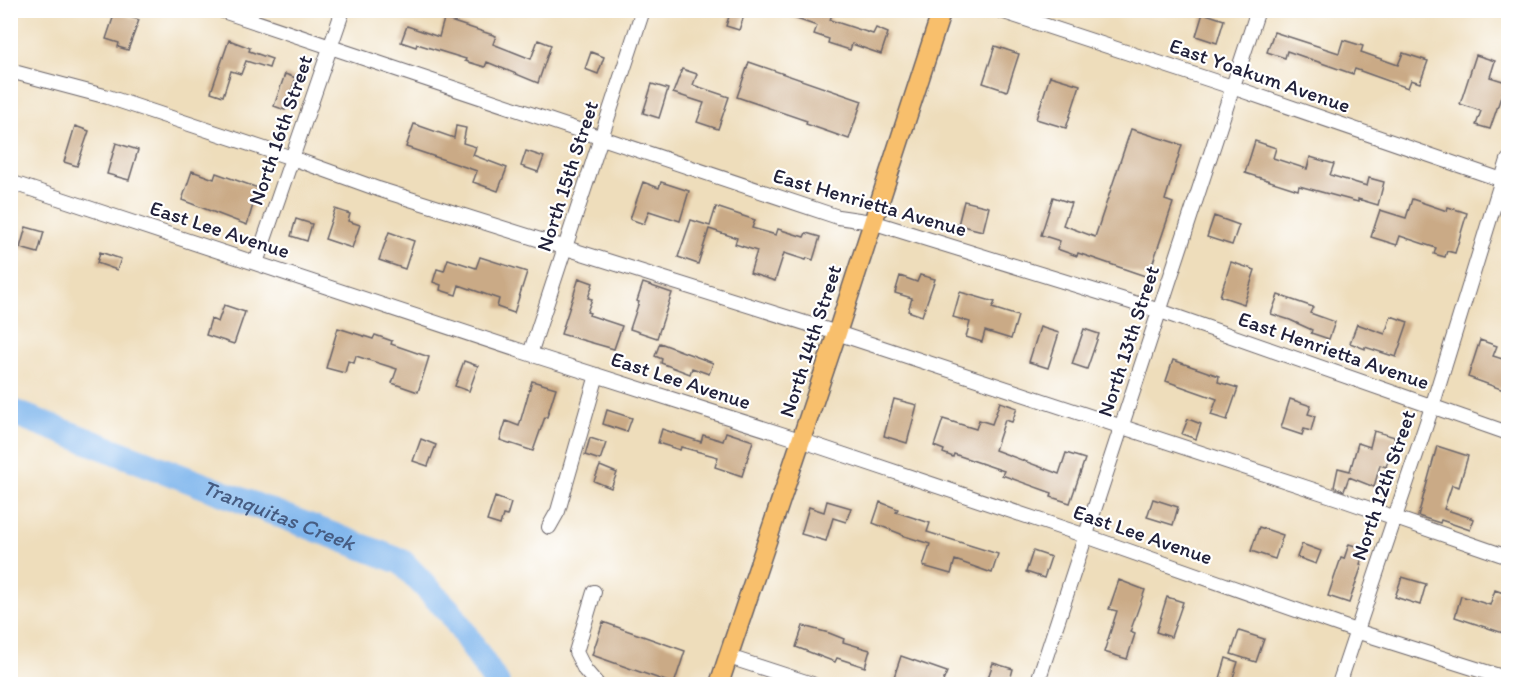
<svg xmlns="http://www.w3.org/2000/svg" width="1519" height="695" viewBox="0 0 1519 695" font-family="Itim,sans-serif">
  <rect width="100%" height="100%" fill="#fff"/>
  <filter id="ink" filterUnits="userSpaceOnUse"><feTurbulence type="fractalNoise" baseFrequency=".0167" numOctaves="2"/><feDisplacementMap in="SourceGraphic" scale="12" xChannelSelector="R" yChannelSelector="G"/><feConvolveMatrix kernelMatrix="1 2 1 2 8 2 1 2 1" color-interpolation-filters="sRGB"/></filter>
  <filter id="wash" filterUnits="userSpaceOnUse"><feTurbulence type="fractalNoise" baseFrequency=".008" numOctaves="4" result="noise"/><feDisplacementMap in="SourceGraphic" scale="24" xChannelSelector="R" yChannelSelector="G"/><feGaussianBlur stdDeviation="1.35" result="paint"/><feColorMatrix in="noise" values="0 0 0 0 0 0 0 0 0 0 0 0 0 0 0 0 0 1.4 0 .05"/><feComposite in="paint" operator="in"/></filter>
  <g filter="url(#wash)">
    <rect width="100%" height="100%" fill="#edb"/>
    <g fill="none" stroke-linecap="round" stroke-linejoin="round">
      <path stroke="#7cb4ec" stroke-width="26" id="s1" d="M10,411L402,562L451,613L497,684"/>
    </g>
    <g id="blocks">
      <path fill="#caaa86" d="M731,10H746L739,30L726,26Z
        M779,10H821L832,14L830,20L873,34L876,28L888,33L881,54L852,44L850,50L828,43L829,39L814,34L817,26L779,13Z
        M115,12L139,20L128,50L118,47L119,43L106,39Z
        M1203,13L1224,20L1217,43L1196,36Z
        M444,19L496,36L493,44L531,59L538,40L551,45L538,83L487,62L485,67L465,61L466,59L417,44L416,47L401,42L407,26L439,37Z
        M1274,32L1339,53L1343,40L1363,46L1361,52L1398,65L1403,53L1428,61L1420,83L1411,80L1408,88L1355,69L1353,74L1287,51L1285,58L1267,52Z
        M229,40L250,48L249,51L272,59L269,68L246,61L241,74L231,71L223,96L211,92Z
        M995,46L1019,54L1007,91L983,83Z
        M591,52L604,57L598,74L585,69Z
        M1476,55L1495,61L1490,77L1506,82L1490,129L1476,125L1481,111L1460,104Z
        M749,62L862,101L849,139L806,124L807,121L737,97Z
        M682,69L697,74L693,85L729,97L718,129L697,122L704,103L673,93Z
        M285,74L296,78L285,110L274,106Z
        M1050,76L1080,85L1066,128L1036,119Z
        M652,84L668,89L659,118L643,113Z
        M414,124L454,138L456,126L466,128L463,143L476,147L473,155L507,168L498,191L473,182L477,171L406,147Z
        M75,126L89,131L77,166L64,162Z
        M1131,129L1182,145L1165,200L1173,203L1148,277L1078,253L1077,256L1057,249L1060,241L1041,235L1053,197L1071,203L1063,225L1095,237Z
        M1255,141L1276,148L1273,158L1307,169L1310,157L1334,164L1330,175L1367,186L1369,178L1384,182L1378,205L1358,199V202L1299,186L1298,190L1245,173Z
        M116,143L138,150L129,180L107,174Z
        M526,151L544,157L538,172L521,166Z
        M192,171L214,179L216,173L258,188L247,225L182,200Z
        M643,182L659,188L661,182L689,191L680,221L649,211L644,224L630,219Z
        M1412,199L1447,211L1448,207L1467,213L1455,253L1447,251L1445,257L1434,254L1436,248L1400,236L1397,245L1371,237L1380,210L1406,218Z
        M964,201L989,207L983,231L958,225Z
        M716,207L755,220L752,228L776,235L778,229L804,237L806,233L820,237L813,260L807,258L806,260L784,253L775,281L750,273L757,251L735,244L737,238L709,229L698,264L678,257L691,220L710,226Z
        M335,209L350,214L348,221L360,225L352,248L325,239Z
        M1214,216L1239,225L1232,245L1207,237Z
        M296,219L312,224L307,241L291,236Z
        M26,227L44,232L38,253L20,248Z
        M389,232L414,241L405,269L379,260Z
        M100,252L121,259L117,270L97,263Z
        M480,257L527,272L514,313L497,307L499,299L459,285L456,295L440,290L441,285L433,282L437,269L444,271L448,259L476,268Z
        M1231,262L1255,270L1244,304L1220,296Z
        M920,275L935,279L922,316L908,311L912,298L895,293L900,276L917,282Z
        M579,278L593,283L588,298L592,299L587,312L590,313L589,315L622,326L614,349L561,334Z
        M643,283L672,293L657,338L630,329L639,302L637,301Z
        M960,292L995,302L992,308L1018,316L1011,339L985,331L982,342L966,337L970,322L953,317Z
        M1278,295L1313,307L1310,313L1335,322L1329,339L1311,333L1312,330L1290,320L1271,314Z
        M224,305L245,312L234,344L206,335L211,319L218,322Z
        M1391,316L1408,322L1396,357L1365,347V349L1350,343L1357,324L1385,334Z
        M1040,327L1059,333L1048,368L1029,362Z
        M338,328L373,339L375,335L392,341L391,344L429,357L418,392L392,383L397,369L356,356L354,363L348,361L345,373L326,368Z
        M1084,329L1099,334L1087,369L1072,364Z
        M1480,340L1497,346L1493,356L1509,361V392L1468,377Z
        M660,343L713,363L709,374L692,368L690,374L661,363L662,359L655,356Z
        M1173,360L1219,376L1218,382L1238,388L1227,420L1211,415L1217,399L1166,381Z
        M464,361L478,366L469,391L455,386Z
        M532,381L556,388L547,417H545L533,451L500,440L506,421L519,426Z
        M894,399L917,405L907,443L884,436Z
        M1290,399L1311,406L1308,414L1315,416L1311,431L1304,429L1302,435L1281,428Z
        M1000,402L1017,408L1012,422L1005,420L995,450L1059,474L1066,453L1085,459L1070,503L1051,497L1052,493L1002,475L1004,471L954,454L953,457L943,453L944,450L934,446L943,419L976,429L979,420L992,424Z
        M607,410L632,418L627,432L603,424Z
        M1188,419L1201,424L1196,439L1182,434Z
        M662,429L701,442L703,435L723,441L726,432L753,441L742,476L715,467L718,457L681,447L680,450L658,443Z
        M1374,431L1395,437L1386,467L1380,465L1374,487L1349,477L1344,491L1334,487L1338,468L1350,471L1358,443L1370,447Z
        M590,438L606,443L600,460L585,455Z
        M421,439L436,445L428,466L413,461Z
        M1437,446L1468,456L1459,487L1452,485L1444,509L1474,519L1470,530L1441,520L1440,523L1418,516Z
        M600,466L617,473L611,488L594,481Z
        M495,497L511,503L507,516L503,515L500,525L487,521Z
        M1153,499L1178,507L1173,525L1147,517Z
        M827,501L851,508L846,522L833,518L826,541L801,534L809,507L824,512Z
        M880,502L898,509L896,512L930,523L927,532L998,554L992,573L955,560L951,574L923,566L930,544L901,535V534L873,523Z
        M1259,527L1283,535L1275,559L1251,551Z
        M1302,544L1321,551L1316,564L1297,557Z
        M1349,544L1365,549L1360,564L1362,565L1349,603L1328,596L1341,558L1344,559Z
        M1033,551L1051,557L1044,578L1026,572Z
        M1402,577L1426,584L1420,605L1395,597Z
        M1119,580L1145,590L1130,632L1135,634L1127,659L1104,652L1117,611L1109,609Z
        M1495,590L1509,595V635L1455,617L1461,596L1490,605Z
        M1167,597L1183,602L1171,637L1156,632Z
        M603,622L685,651L674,684L592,655Z
        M803,626L829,633L844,639L843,642L870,650L865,667L837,658L835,662L796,647Z
        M1239,631L1264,639L1256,662L1231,654Z
        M901,656L947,672L942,684H908L893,680Z
        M1226,658L1238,662L1231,684L1219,682Z
        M993,663L1013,669L1009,684H986Z"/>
    </g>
  </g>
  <g filter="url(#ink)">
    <use href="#blocks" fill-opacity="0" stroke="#696368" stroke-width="1.5"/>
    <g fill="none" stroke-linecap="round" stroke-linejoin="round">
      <g stroke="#696368" stroke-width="16">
        <path id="minor" d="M220,10L838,217L872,222L1160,311L1508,433
          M998,10L1232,87L1508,182
          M10,71L108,97L292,158L378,189L837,333L1338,498L1508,557
          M10,182L530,354L800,440L1086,536L1356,631L1508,679
          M256,263L343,10
          M530,354L643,10
          M549,527L558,511L597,375
          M594,592L576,652L585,670L597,684
          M729,657L812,684
          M1037,684L1258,10
          M1339,684L1432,407L1508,160"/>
      </g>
      <g stroke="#696368" stroke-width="21">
        <path id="major" d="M719,684L837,333L942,10"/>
      </g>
      <use href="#minor" stroke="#fff" stroke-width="14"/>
      <use href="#major" stroke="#f8bf6c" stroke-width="18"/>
    </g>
  </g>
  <g text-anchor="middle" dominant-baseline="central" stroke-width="4.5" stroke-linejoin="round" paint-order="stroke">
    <g font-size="21" fill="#22223b" stroke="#fff">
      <text transform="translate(1260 75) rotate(19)">East Yoakum Avenue</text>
      <text transform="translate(280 130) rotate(-71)">North 16th Street</text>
      <text transform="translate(567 176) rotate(-72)">North 15th Street</text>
      <text transform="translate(870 202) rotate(16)">East Henrietta Avenue</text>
      <text transform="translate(220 229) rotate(18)">East Lee Avenue</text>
      <text transform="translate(810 341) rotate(-72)">North 14th Street</text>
      <text transform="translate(1128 341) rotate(-72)">North 13th Street</text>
      <text transform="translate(1334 350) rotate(19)">East Henrietta Avenue</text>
      <text transform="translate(681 380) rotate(18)">East Lee Avenue</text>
      <text transform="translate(1383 485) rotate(-71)">North 12th Street</text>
      <text transform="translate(1143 534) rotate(19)">East Lee Avenue</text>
    </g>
    <g font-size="22" font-style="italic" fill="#465c82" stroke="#fff">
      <text stroke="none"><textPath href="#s1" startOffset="288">Tranquitas Creek</textPath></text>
    </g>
  </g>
  <rect width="1519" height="695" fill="none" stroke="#fff" stroke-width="36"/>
</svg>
